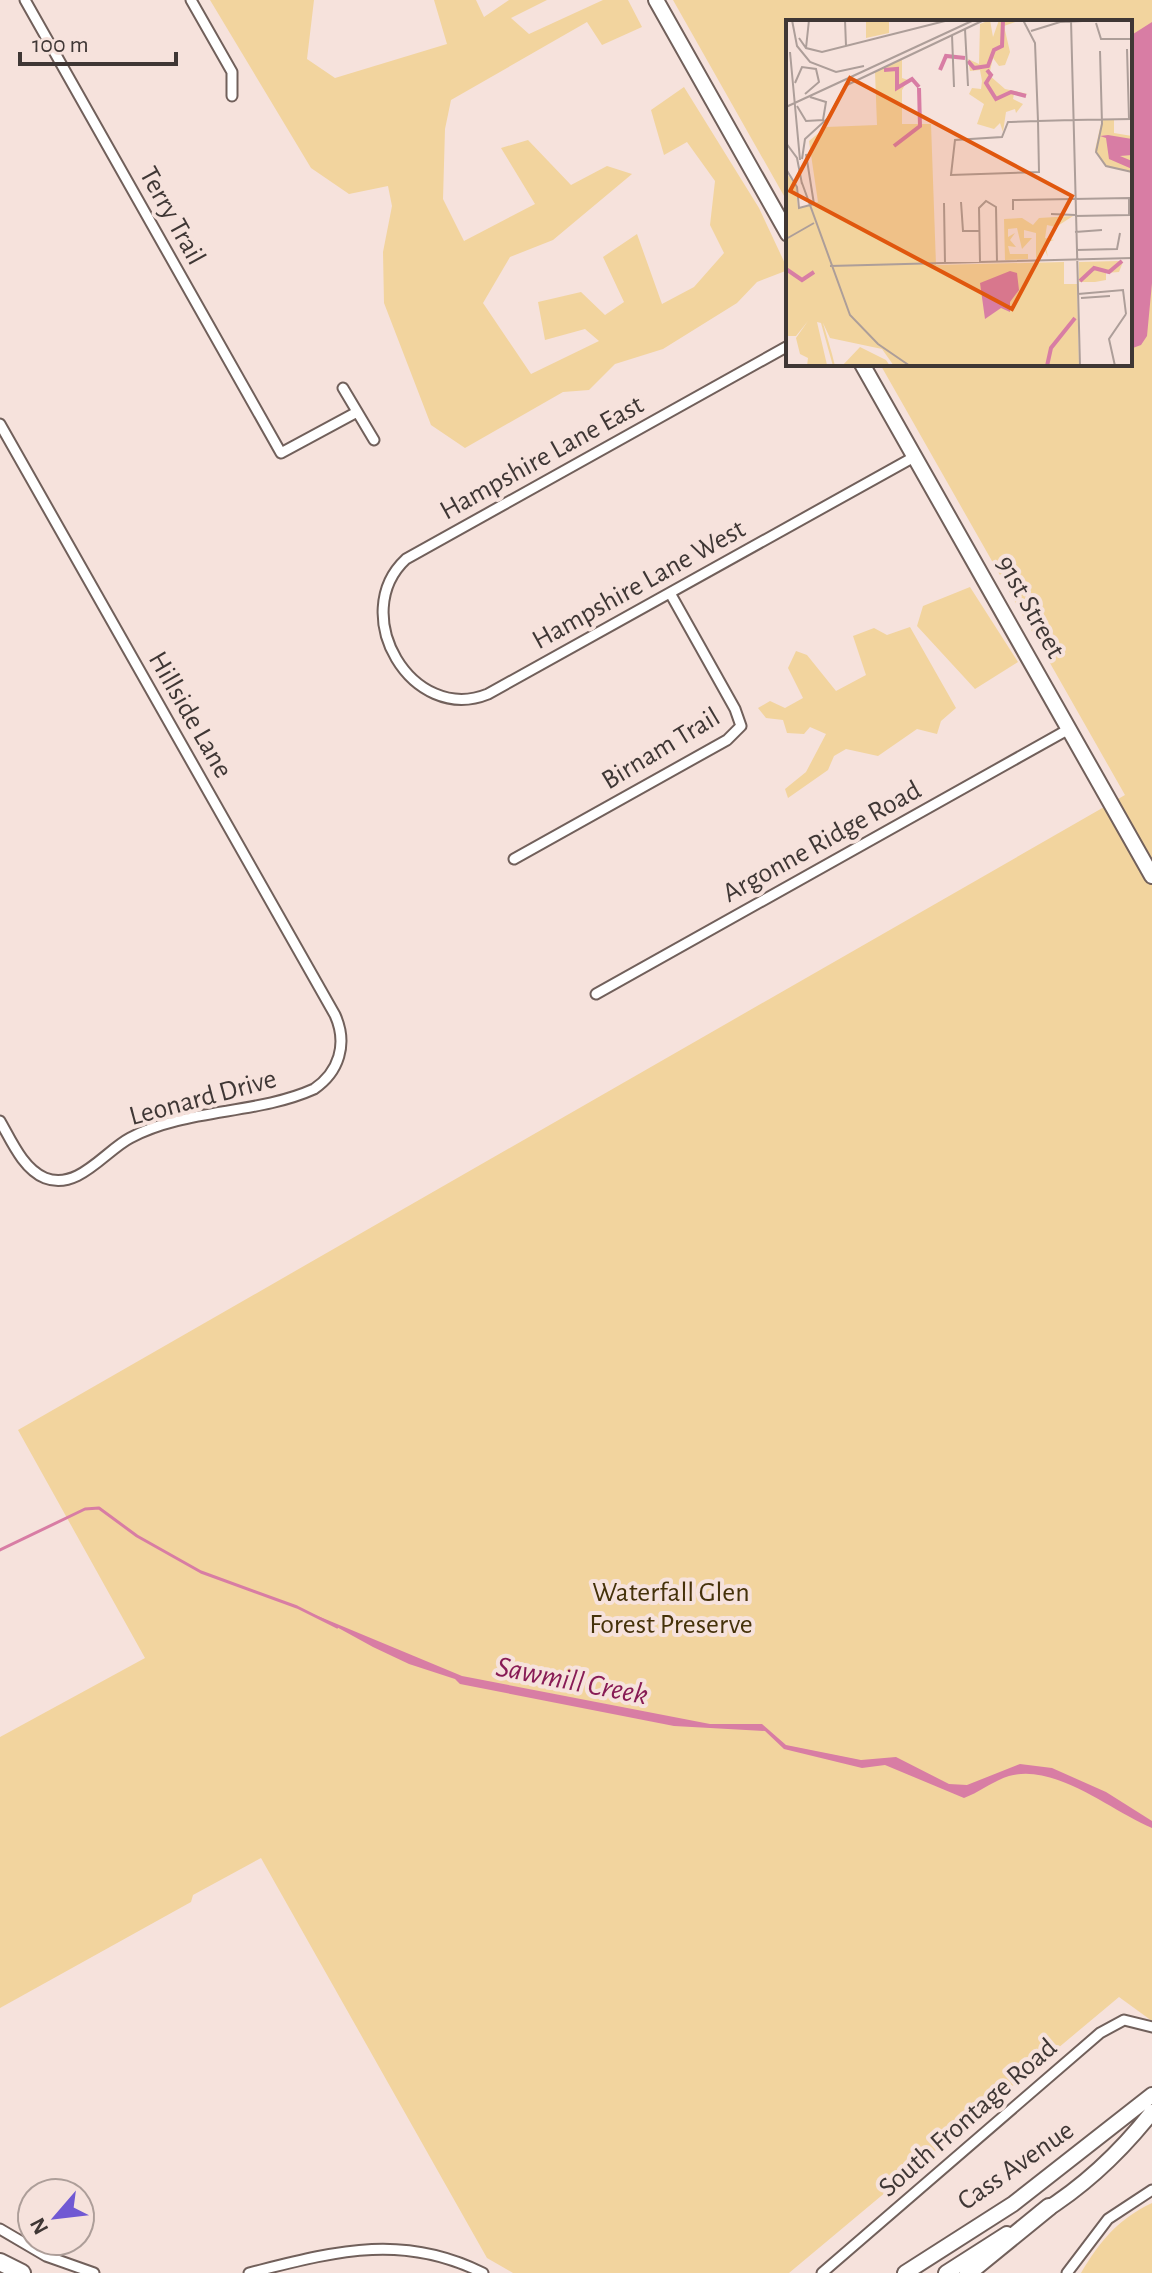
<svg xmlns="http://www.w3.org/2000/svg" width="1152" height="2273" viewBox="0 0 1152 2273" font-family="'Alegreya Sans',sans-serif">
  <rect width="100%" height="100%" fill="#f6e2dc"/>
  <path fill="#f2d49e" d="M210,0H314L307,59L335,78L447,44L434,0H476L484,17L509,0H547L511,18L529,34L603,0H628L642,27L602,45L587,22L451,100L445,129L443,199L464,241L535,204L501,148L528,140L571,185L607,166L632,174L553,240L510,257L483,303L531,374L599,341L585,329L545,340L538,302L581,292L605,315L624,302L603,257L637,234L662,304L694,287L724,253L710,225L715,181L687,142L664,155L651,110L684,87L759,208L788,270L757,282L737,303L663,349L615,364L589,390L563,392L465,448L431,425L384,303L383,252L392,206L388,186L349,194L311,168Z
    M673,0H1152V2021L1119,1997L789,2273H513L487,2258L261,1858L193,1895L191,1902L0,2008V1737L145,1658L18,1430L1125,795L880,364H1130V22H788V203Z
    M970,587L1018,662L975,689L917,626L923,606Z
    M910,627L956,708L941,721L937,734L917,729L878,756L846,749L834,756L828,770L788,798L785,789L806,772L826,734L810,727L804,734L787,733L783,720L766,718L758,708L770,701L785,708L803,698L788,668L796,651L807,655L836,691L866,675L853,636L874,628L887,635Z
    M1152,2203V2273H1081C1100,2241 1118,2219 1152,2203Z"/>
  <path fill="#d87da4" d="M1152,22V283L1147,336L1141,345L1130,349V36Z
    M313,1614L462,1676L710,1724H762L786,1745L861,1760L896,1757L949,1784L967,1785L1020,1764L1052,1768L1106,1792L1152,1821V1828C1111,1811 1056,1763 1009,1776C993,1781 980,1792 964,1798L885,1765L862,1768L784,1749L765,1731L674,1726L460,1684L455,1679L409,1664L373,1647Z"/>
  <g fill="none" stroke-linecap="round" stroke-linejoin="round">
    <path stroke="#d87da4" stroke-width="3" d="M0,1550L85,1509L99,1508L137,1536L201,1572L297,1607L337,1627"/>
    <g stroke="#71605b" stroke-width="13">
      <path id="minor" d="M25,0L281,453L357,412
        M191,0L232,72V96
        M788,346L406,559C347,614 412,725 488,694L914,457
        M343,388L374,440
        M0,424L335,1015C348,1044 339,1072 314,1089C256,1115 186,1108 130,1138C105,1151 78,1191 45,1178C23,1169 11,1140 0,1121
        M514,859L727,740L741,726L735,709L670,593
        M596,994L1069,729
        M0,2229L46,2256L94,2273
        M249,2273C333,2252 401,2232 483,2273
        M822,2273L1100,2033L1124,2020L1152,2027
        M1067,2273L1108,2219L1152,2190"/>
    </g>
    <g stroke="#71605b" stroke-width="18">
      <path id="secondary" d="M656,0L788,234
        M862,364L1152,876
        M1041,2213C1083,2187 1122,2150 1152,2112
        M905,2273L1013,2204L1152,2095
        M946,2273L1007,2234"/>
    </g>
    <g stroke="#71605b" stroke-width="20">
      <path id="motorway" d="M0,2262L22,2273
        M968,2273L1049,2207"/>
    </g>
    <use href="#minor" stroke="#fff" stroke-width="9"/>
    <use href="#secondary" stroke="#fff" stroke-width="14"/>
    <use href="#motorway" stroke="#fff" stroke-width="16"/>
  </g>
  <g text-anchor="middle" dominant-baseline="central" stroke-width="8" stroke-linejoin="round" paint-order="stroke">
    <g font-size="28" fill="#3f3735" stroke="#f6e2dc">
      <text transform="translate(172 216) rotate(61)">Terry Trail</text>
      <text transform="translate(542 458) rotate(-29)">Hampshire Lane East</text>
      <text transform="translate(639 585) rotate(-29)">Hampshire Lane West</text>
      <text transform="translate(1030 607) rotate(61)">91st Street</text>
      <text transform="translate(190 715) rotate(60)">Hillside Lane</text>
      <text transform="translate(661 749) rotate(-31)">Birnam Trail</text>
      <text transform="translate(822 842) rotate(-29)">Argonne Ridge Road</text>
      <text transform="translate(203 1098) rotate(-15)">Leonard Drive</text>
      <text transform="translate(968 2118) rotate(-41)">South Frontage Road</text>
      <text transform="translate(1016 2166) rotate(-35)">Cass Avenue</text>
    </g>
    <g font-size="28" fill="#453109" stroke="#f6e2dc">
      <text x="671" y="1593">Waterfall Glen<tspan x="671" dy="32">Forest Preserve</tspan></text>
    </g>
    <g font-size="30" font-style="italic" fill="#881b55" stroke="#f6e2dc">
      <text transform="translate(572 1681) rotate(11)">Sawmill Creek</text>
    </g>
  </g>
  <g transform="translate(786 20)">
    <rect width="346" height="346" fill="#f6e2dc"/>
    <path d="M103,0V13L80,18V1ZM204,0L207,17L213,0H235L218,6L224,32L219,45L213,46L207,38L203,55L219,69L242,74H228L227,79L237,84L230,93L229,89L220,92L217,112L214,103L208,109L191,104L198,84L183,74L186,68L195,69L196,61L194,50L184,51L182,39L193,44L194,4ZM116,39V58L122,60L116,70V104H145L150,245L278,242V264H291L293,346H108L96,329L44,318L37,303L46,334L49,346H47L35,303L31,302L41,345L21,346L22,338L14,334L10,318L22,301L10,316H0V152L10,167L12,189L32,182L23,121L40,107L91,105L89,52ZM316,99H328V113L346,116V152L320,146L309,130ZM287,196L270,207L261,205L259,218L268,220L259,223L262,237L257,226L255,238H250V213L238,210V218H246L236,229L231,208L222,209V217L229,213L224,220L230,227L222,226L224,234H242V239L219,240L218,199L236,198L247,205L253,198ZM293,242L333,241L337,242L333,252L320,253V260L309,262H293ZM74,327L100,340L104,346H56Z" fill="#f2d49e"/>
    <path d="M322,115L346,119V135L334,136L346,141V149L323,139L320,118L314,116ZM224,251L231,253L233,270L224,282V292L215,288L199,299L194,263Z" fill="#d87da4"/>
    <path fill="none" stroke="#d87da4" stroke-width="4" d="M182,41L188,48L202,46L208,30L216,26L217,0M98,50L111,49V68L126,59L133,67M154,50L160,36L179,38M201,50L205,55L200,63L210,79L225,72L240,76M108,126L134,106L133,68M0,249L16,260L28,252M294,261L308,248L323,252L336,241M261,346L265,328L289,298"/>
    <path fill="none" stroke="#ad9e99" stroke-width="2" d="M6,0L11,26L24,42L50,52L78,46M59,0L60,26M237,0L249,23L252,101L253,152L165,155L169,120L216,117L222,102H225L252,101L287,100L346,99M285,0L294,346M310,3L315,19H345V0M179,9L182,66M245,11L274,2L319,0M166,15L168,67M13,18L20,28L36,32L163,0M20,28L23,0M341,29L343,99M314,31L316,104L310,132L320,146L346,152M4,32L14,140M9,63L16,47L30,49L33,62L19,74M61,65L198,0M11,86L20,101L37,100L40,82L24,77M0,87L188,0M0,123L11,138L16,164M16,139L19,119L42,98L62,61M0,149L11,167L13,188L28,184L20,134M16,163L64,295L92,324L124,346M175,182L177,211H193M158,183L159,243M227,190V180L343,178V195L289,196M265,194L289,195M289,212L316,210M0,219L28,203M290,230L331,229L334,213M194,242L193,188L200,181L210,187L211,242M44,246L346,238M292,274L337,270L340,294M295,278L324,276M329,346L323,319L340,294"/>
    <path fill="#e0570e" fill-opacity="0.15" stroke="#e0570e" stroke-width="4" d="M64,58L286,176L226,289L4,171Z"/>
    <rect width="346" height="346" fill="none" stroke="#3f3735" stroke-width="4"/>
  </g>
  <g transform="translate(56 2217) rotate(242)"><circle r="38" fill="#f6e2dc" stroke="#ad9e99" stroke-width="2"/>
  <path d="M0-6L14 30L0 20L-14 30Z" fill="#7059d3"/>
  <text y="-12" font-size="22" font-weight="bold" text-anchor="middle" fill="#3f3735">N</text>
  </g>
  <path d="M20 52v12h156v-12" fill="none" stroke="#3f3735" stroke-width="4"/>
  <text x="32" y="52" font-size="24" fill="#3f3735" stroke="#f6e2dc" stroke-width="6" paint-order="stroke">100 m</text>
</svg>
